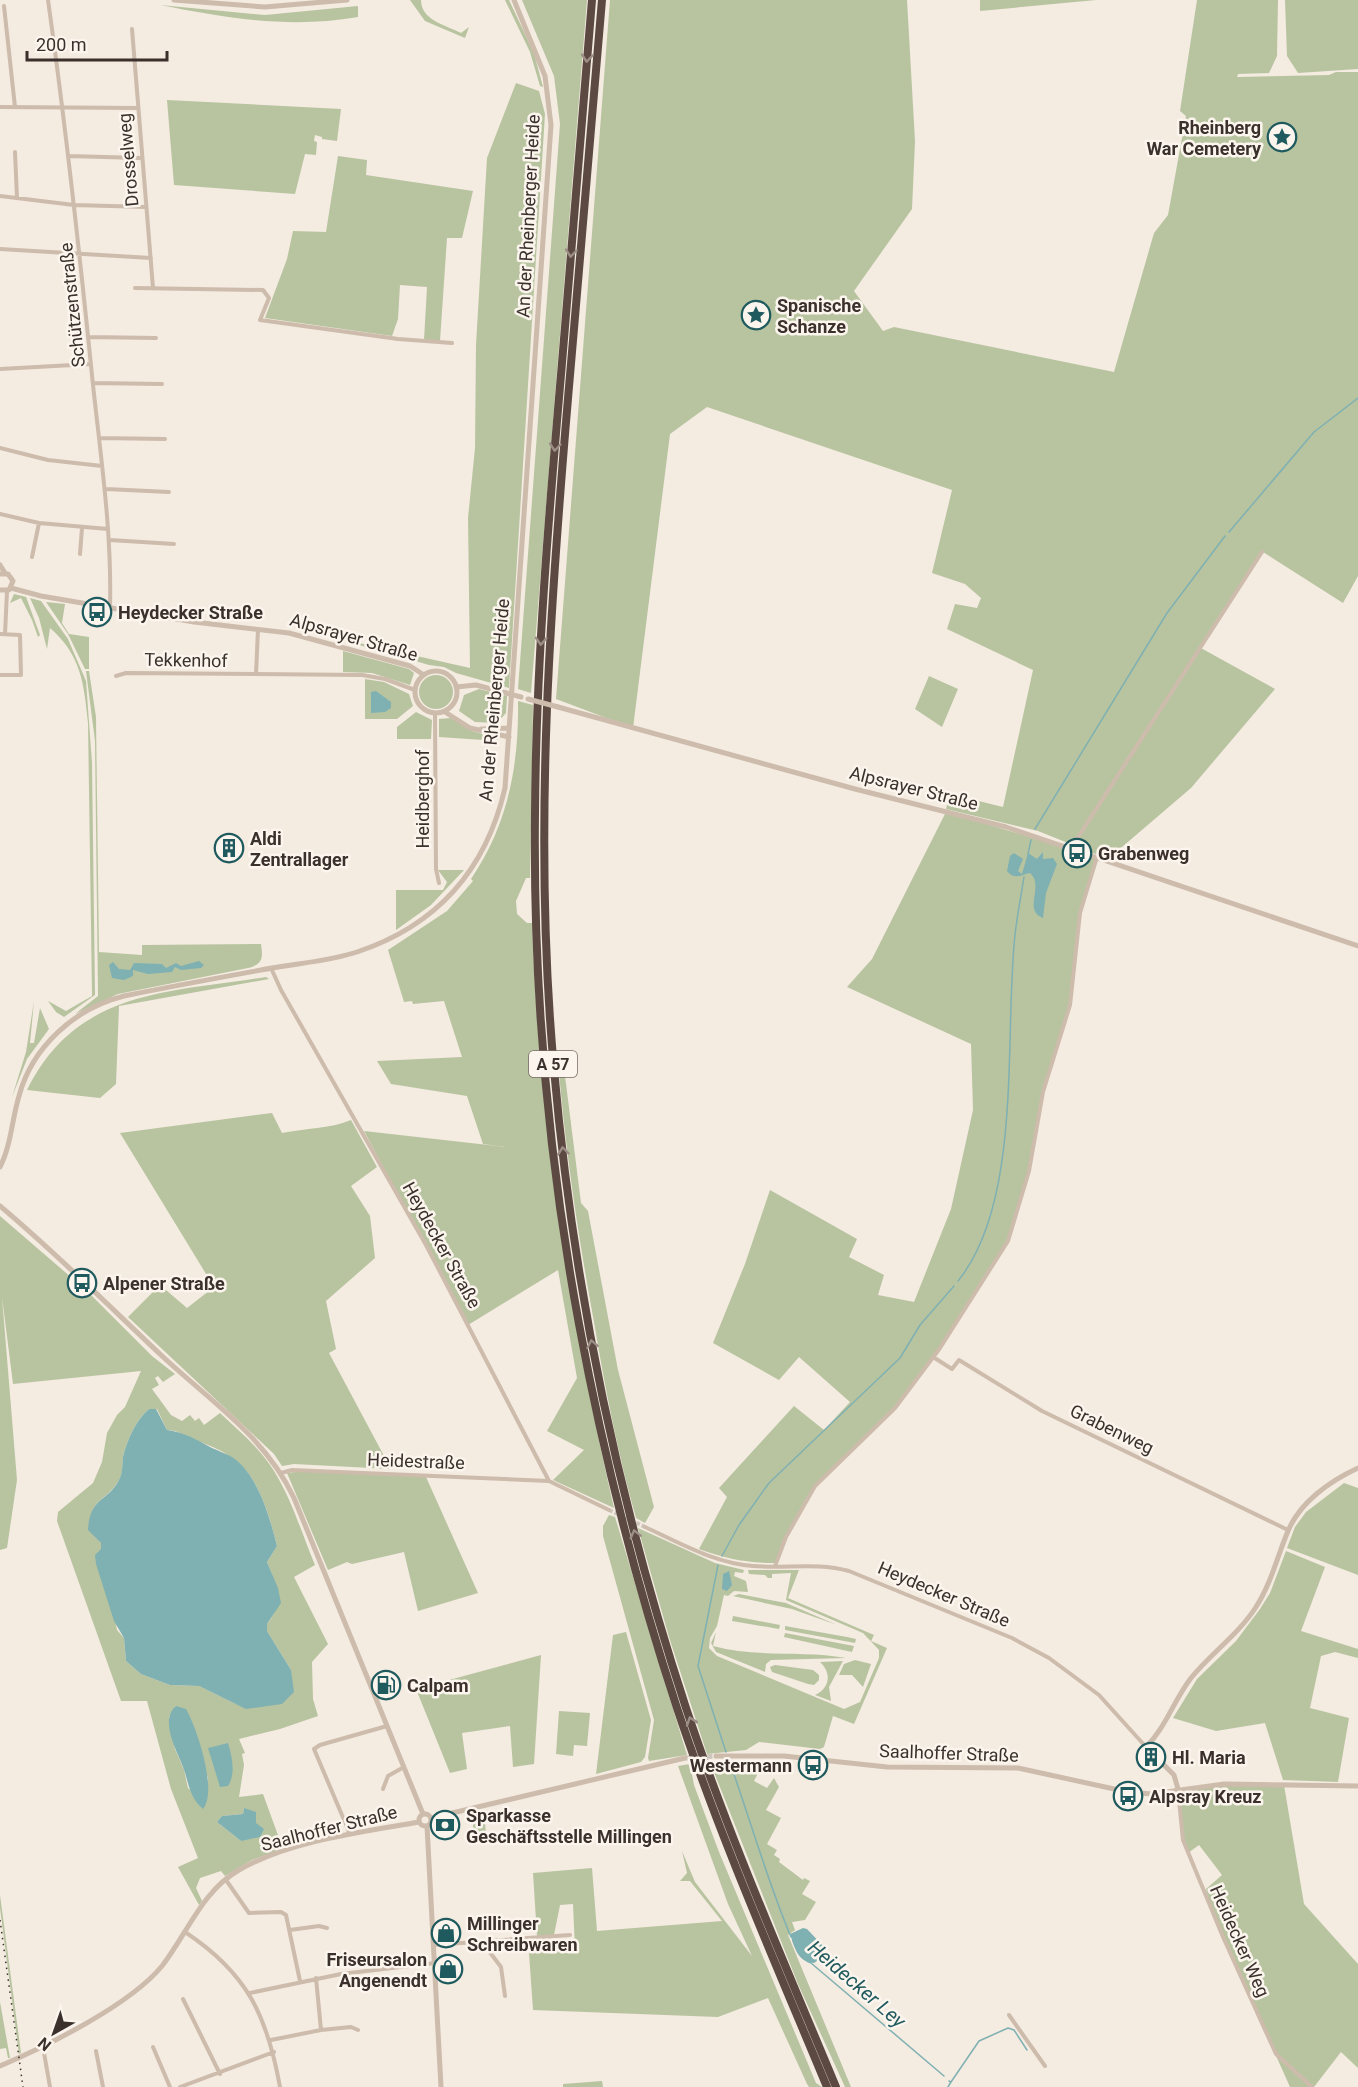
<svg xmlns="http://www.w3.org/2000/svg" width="1358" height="2087" viewBox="0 0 1358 2087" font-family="Roboto,sans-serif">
  <rect width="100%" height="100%" fill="#f4ebe1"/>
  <path fill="#b8c4a0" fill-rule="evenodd" d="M410,0H421C421,20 445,25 461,33L469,27L465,38L425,21Z
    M505,0H509L534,53L543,87L540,86L530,52Z
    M522,0H587L531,693L518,689L560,124L554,76Z
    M610,0H907L915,141L912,209L854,291L883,331L894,327L1114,372L1154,233L1168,215L1186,116L1180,111L1197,0H1278L1277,56L1269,73L1238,74L1237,77L1329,75L1336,72H1358V576L1343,603L1263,552L1199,647L1275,689L1191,788L1108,859L1038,831L946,809L950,794L1003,807L1033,670L947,629L955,604L977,608L981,598L965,584L932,573L952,490L707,407L670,434L633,728L556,699Z
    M980,0H1096L980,11Z
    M1285,0H1358V69L1298,73L1287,56Z
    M160,5L265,15L358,6V17C290,29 226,18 160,5Z
    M516,83L539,91L545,114L509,688L456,673L444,667L429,665L321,634L330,629L350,641L470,668L468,518L475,448L476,345L487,158Z
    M167,100L341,109L337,141L322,139V137L315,135L314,141L317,142L316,155L305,154L295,194L174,185Z
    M338,156L367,160L366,175L473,191L462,238H447L440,341L424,340L427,287L400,285L398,319L392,336L265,318L287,259L293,231L326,232Z
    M14,594L26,597L40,635L38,637L32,620L21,598L10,603Z
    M30,598L41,601L68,639L86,681L92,763L95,995L64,1017L56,1012L48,1001L66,1011L92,996V992L88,723C84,683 81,655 50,628L47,649L39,618Z
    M46,602L65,604L62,623L69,634L89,637V669H85L68,634Z
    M343,651L409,669L414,673L410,685L372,673L343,672Z
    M86,671H89L96,717L99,952L142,955V945L261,944C263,958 263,964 248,968L118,994L75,1014L98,996L95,741Z
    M419 692a17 17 0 1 1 34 0a17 17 0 1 1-34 0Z
    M929,676L958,689L942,727L915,709Z
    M365,679L384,682L409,694L413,706L397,719H365Z
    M479,689L507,696L506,713L497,723L475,722L459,711L464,695Z
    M518,701L533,705L530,878H526L516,901L517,914L527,923H532C539,1124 569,1312 614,1508L553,1480L584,1450L547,1431L577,1378L558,1270L468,1325L364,1131L506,1147L483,1144L467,1096L391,1084L377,1061L462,1057L444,1001L413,1004L412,1001L404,1002L388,950L447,911L473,881L471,879C508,824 519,766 518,701Z
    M416,712L432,720L431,739H397V727Z
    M451,718L472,731L498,738V741L439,737V719Z
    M946,812L1097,857L1080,913L1070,1005L1043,1092L1029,1171L1008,1241L940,1348L895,1408L815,1486L786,1537L776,1563C747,1563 726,1559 699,1549L727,1497L719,1488L794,1406L824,1430L850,1402L799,1357L779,1380L713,1343L745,1264L770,1190L857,1239L849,1257L884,1275L878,1295L914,1302L951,1209L973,1110L971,1044L847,987L872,959Z
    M438,870H464L431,905L396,930V890H443L447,882Z
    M266,977L269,979L119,1006L116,1084L100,1098L27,1090C77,989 168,993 266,977Z
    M34,1001L30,1043H34L40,1008L49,1029L27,1059L12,1097L26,1052Z
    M558,1060H563L581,1203L588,1211L618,1370L654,1507L645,1523L636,1518C618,1454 605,1388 594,1322C578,1235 565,1148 558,1060Z
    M272,1113L282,1133C306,1128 329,1129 351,1120L377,1167L351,1186L370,1216L375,1258L326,1301L336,1349L329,1353L391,1469L294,1464L282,1466L274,1454L128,1317L160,1285L187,1308L214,1287L120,1133Z
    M0,1216L87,1291L152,1356L175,1374L163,1382L158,1376L155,1378L159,1385L152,1389L171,1415L182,1421L190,1415L195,1421L199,1418L204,1425L220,1413C239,1431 260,1448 274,1471C292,1500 302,1534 315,1565L294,1577L328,1644L312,1662L313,1699L318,1716L280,1729L239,1739L245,1753L242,1754L244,1765L239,1797L263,1794L283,1849L252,1860L225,1876L221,1871L200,1878L196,1888L202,1901L199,1905L178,1867L198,1858L171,1789L147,1701H121L57,1521L58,1512L93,1483L102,1462L107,1433L117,1415L125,1407L141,1371L13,1384L2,1297L17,1480L7,1548L0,1550ZM149,1409H157L167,1430L175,1431C194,1440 218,1447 234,1459C259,1477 270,1518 277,1546L267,1562C276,1583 284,1604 267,1624V1631L291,1670L236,1704L199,1686L170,1685L154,1679L141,1674L126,1661L124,1638L117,1630L101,1543L89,1530C90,1496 107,1502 119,1480C123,1474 122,1465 123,1457C127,1440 136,1420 149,1409ZM176,1706L208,1778L206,1804L188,1788L184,1770L175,1749L169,1717ZM244,1808L256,1823L241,1841L217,1822L222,1816L243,1814Z
    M303,1471L426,1477L478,1593L418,1611L404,1552L352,1564L347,1562L328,1570L287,1473Z
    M1344,1483L1358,1488V1575L1287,1548L1295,1527L1306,1512Z
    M609,1515L615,1517L687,1755L649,1761L648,1758L654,1720L603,1536V1526Z
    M638,1528L715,1563L744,1570L743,1573L735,1572L734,1576L746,1581L748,1592L734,1591L728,1596L724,1595L717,1626L710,1638L709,1648L717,1656L844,1709L860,1702L879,1658V1650L863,1633L786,1600L791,1573L772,1574V1578H768L765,1575L749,1574L748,1570H799L788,1598L874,1635L871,1641L887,1648L854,1724L833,1716L824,1747L820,1749L759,1742L746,1750L707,1754L669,1637Z
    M1286,1551L1325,1567L1301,1631L1358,1649V1658L1335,1652L1321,1656L1310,1708L1349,1718L1338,1782L1283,1780L1265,1723L1216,1731L1173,1718L1197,1679L1236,1641L1260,1609L1270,1593Z
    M739,1594L786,1603L837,1625L792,1609L733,1596Z
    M733,1616L780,1625L779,1629L732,1621Z
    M785,1626L847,1637L856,1639L855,1643L785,1630Z
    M626,1632L651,1720L645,1757L641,1762L596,1774L613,1635Z
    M716,1632L713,1646C757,1658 802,1650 846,1658L771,1660L766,1664L765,1672L716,1652L711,1643Z
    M785,1633L854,1646L852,1652L784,1637Z
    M541,1655L534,1764L513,1767L510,1726L462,1733L467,1769L450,1773L416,1689Z
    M855,1660L871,1664L863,1687L852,1675H839L844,1664Z
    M843,1661L829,1687L831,1701L815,1695C830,1688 832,1673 820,1662Z
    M775,1665L813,1670L819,1675V1680L814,1685L808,1684L772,1672L770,1667Z
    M559,1711L590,1713L587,1746L574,1745L573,1756L556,1754Z
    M764,1761L754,1781L767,1788L774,1778L779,1787L766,1810L781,1818L767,1844L777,1850L774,1855L780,1859L779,1862L803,1880L804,1878L810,1881L802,1894L816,1902L805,1920L792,1922L795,1930L788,1935L851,2087H845L798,1984L710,1762Z
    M690,1764L694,1785L719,1852L816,2083L822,2087H809L807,2084L768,1998L718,2017L533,2010L529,1953L575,1949L573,1904L560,1905L554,1935L537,1936L533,1873L592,1868L597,1931L722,1921L690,1881H680L687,1873L682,1851L695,1882L752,1956L728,1904L678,1766Z
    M1224,1784L1284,1785L1304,1904L1358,1964V2068L1341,2052L1314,2087H1290L1211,1910L1206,1889L1222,1875L1199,1845L1188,1853L1183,1840L1178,1789Z
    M484,1810L486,1835L473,1836V1823L480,1821L478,1812Z
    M0,1895L21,2053L19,2054L0,1908Z
    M0,2002L10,2058H8L6,2048L0,2049Z
    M602,2081L603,2087H563V2084Z"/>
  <path fill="#7fb0b2" d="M371,692L376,691L391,702V708L385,712L371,713Z
    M1043,852V859L1053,858L1057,864L1046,893L1043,918C1022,910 1045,886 1030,873C1022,874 1015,881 1007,871L1010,856L1014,853L1023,859L1018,871L1022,874L1028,853L1037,859Z
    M199,961L204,965L201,968L181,970L175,967L172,972L148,974L133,970V976L124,980L112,978L109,965L113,962L119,969L130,970L134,963L162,964L166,968L176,963L181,966Z
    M149,1409H156L167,1430C183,1432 196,1439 210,1447C218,1451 228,1454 235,1459C259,1478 270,1518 277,1546L267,1562L278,1588L281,1603L267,1624V1631L291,1670L294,1692L282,1704L246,1709L199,1686L170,1685L154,1679L141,1674L126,1661L124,1638L114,1621L96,1564L95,1555L101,1549V1543L88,1530C90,1496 108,1502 119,1480C123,1473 122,1464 123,1457C127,1440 136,1420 149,1409Z
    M729,1571L732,1585L727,1591L722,1589L723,1574Z
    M176,1706L186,1709C197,1728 218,1791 203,1809C189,1797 189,1783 183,1767C177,1751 159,1720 176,1706Z
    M228,1743C232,1756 236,1774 228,1786L220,1787L208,1748Z
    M244,1808L256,1812V1823L264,1829L260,1837L241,1841L217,1822L222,1816L243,1814Z
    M803,1928L807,1929L825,1948L821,1958L814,1963C798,1961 795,1948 790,1934Z"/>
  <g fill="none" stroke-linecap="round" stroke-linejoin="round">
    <path stroke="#7fb0b2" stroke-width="1.5" d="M1229,532L1314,432L1358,398
      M1035,829L1167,613L1225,536
      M1028,854L1031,840
      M958,1281C1023,1201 1004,1035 1015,935C1017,916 1021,896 1024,877
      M722,1556L739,1525L769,1483L900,1358L920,1325L954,1286
      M718,1565L698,1666L726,1752
      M729,1760C750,1819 767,1880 791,1937
      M793,1941C797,1952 800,1959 811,1963L944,2076
      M951,2082L979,2041L1008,2028L1014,2030L1027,2050
      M948,2087L951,2082L949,2081"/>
    <path stroke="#cfc6bd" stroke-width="4" stroke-dasharray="4 2" stroke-linecap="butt" d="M609,1510L645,1527"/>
    <path stroke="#cfc6bd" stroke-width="5" stroke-dasharray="5 2.5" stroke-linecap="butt" d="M685,1758L716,1756"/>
    <path stroke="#cdbbac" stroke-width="4" d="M48,0C66,128 80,256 93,385C101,459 112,533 110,607
      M4,6L15,107
      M132,29L153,288
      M0,107L137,108
      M15,152L17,198
      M68,156L141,158
      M0,196L74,205L146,207
      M0,249L151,258
      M135,288L263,290L269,298L260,320L398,339L452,343
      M88,337L156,338
      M0,369L91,364
      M93,383L162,384
      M99,438L165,439
      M0,448L48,460L102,466
      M106,489L169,492
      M0,514L39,523L108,529
      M110,540L174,544
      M80,554L82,528
      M32,557L39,523
      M0,634L20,635L21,675H0
      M5,634L7,591
      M256,674L258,629
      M116,676L126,673L362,675L385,679L415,690
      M435,714L436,869L439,883
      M1071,848L1262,552
      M271,968L281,990L426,1245L549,1481L609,1510
      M933,1357L952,1369L959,1360L1042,1411L1288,1530
      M281,1473L292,1470L549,1481
      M645,1527C680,1543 714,1563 753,1566C786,1569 816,1562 849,1571L1012,1638L1049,1658L1099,1695L1146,1747
      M775,1566L786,1537L815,1486L895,1408L940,1348L1008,1241L1029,1171L1043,1092L1070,1005L1080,913L1097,857
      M383,1789L388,1776L404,1767
      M1178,1790L1183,1840L1223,1937L1276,2054L1312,2087
      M350,1834L314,1749L320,1745L387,1726
      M226,1880L249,1913L281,1912L286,1915L300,1981
      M290,1930L319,1926L327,1928
      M185,1932C247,1973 267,2015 280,2087
      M482,1942L501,1967L505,1996
      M434,1945L570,1935
      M250,1993L341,1974L435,1963
      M183,1999L220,2074
      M1009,2015L1045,2066
      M321,2030L351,2027L358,2030
      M271,2040L321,2030L316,1978
      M43,2047L50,2087
      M153,2047L170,2087
      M96,2051L103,2087
      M180,2087L274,2052"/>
    <path stroke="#cdbbac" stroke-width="5" d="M174,0L265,7L347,0
      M0,565L5,573
      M0,574H8L13,581L9,590H0
      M11,588L41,596L194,622L289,633L410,666L424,675
      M415 692a21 21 0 1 1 42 0a21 21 0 1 1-42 0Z
      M456,687L476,685L506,693
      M558,707L855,789L1006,827L1358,946
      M445,712L470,728L509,737
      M481,729L509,728
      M0,1167C11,1146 12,1119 19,1096C32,1047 75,1008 124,996C173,986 223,977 272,968C300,963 330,961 357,952C438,925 486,870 505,788L551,125L545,76L514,0
      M0,1206C56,1253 108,1305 161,1355C210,1401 265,1436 294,1498L423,1814
      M716,1756H784L887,1767L1018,1768L1128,1792L1152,1794L1224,1784L1358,1786
      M1178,1789L1174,1775L1146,1747C1166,1727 1174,1700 1191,1678C1211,1653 1238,1635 1256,1607C1271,1584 1277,1557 1288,1531C1300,1502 1330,1481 1358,1468
      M419 1820a6 6 0 1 1 12 0a6 6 0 1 1-12 0Z
      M431,1818L685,1758
      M427,1826L441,2087
      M0,2066C47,2046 130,2005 162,1966C187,1934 202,1891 239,1870C289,1841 362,1832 419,1822"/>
    <path stroke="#5c4a42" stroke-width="8" d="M592,0C582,121 572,242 562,363C549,513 536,662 535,813C533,983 548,1157 579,1324C603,1454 636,1583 677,1708C720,1837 775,1962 827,2087
      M602,0C592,117 582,235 572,352C551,591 532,830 554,1069C573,1287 618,1501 686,1708C729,1837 784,1962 836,2087"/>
    <path stroke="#3b302b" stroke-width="1.5" stroke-dasharray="1.5 4.5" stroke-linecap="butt" d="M0,1920L23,2087"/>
    <path stroke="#cdbbac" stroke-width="5" d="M506,693L521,697
      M528,699L558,707"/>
  </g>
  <defs><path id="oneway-chevron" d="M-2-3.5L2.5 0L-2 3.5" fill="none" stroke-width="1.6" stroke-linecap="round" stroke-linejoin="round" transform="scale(1.5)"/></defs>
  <g stroke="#9c8e87">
    <use href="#oneway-chevron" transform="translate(587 58) rotate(95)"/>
    <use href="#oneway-chevron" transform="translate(571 253) rotate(95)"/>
    <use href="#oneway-chevron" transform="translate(555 447) rotate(95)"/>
    <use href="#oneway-chevron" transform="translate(541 641) rotate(93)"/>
    <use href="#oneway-chevron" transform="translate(563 1151) rotate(-96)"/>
    <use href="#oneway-chevron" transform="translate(592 1344) rotate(-101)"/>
    <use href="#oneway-chevron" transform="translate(635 1534) rotate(-104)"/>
    <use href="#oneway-chevron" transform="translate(691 1721) rotate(-109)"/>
  </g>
  <defs>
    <g id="sight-ring" transform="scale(1.5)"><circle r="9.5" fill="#fbf5ee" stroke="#1f5a5e" stroke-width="1.5"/><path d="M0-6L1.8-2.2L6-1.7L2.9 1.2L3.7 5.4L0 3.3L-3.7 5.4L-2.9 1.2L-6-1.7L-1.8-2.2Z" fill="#1f5a5e"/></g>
    <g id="bus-ring" transform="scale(1.5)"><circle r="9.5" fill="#fbf5ee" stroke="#1f5a5e" stroke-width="1.5"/><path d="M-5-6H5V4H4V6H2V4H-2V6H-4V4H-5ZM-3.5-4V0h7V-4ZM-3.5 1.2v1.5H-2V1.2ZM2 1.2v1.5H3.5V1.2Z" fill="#1f5a5e"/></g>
    <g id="building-ring" transform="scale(1.5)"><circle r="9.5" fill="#fbf5ee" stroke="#1f5a5e" stroke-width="1.5"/><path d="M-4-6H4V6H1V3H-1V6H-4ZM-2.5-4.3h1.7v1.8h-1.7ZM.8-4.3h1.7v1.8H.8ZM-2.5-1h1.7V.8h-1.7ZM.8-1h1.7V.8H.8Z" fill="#1f5a5e"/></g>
    <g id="fuel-ring" transform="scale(1.5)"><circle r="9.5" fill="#fbf5ee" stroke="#1f5a5e" stroke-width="1.5"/><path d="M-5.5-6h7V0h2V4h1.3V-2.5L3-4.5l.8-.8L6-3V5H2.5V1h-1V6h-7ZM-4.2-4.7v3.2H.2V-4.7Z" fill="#1f5a5e"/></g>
    <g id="bank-ring" transform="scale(1.5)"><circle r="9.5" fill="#fbf5ee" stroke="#1f5a5e" stroke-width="1.5"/><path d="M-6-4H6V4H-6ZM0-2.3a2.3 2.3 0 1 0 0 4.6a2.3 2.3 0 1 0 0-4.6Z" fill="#1f5a5e"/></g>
    <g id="shop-ring" transform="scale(1.5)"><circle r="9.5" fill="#fbf5ee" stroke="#1f5a5e" stroke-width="1.5"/><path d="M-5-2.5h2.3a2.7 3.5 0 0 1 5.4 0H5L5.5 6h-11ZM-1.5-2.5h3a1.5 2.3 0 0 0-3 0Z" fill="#1f5a5e"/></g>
  </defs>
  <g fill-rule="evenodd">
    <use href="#sight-ring" x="1282" y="137"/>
    <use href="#sight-ring" x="756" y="315"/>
    <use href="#bus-ring" x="97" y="612"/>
    <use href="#building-ring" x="229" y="848"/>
    <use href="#bus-ring" x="1077" y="853"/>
    <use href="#bus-ring" x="82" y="1283"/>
    <use href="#fuel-ring" x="386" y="1685"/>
    <use href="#building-ring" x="1151" y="1757"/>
    <use href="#bus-ring" x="813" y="1765"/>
    <use href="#bus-ring" x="1128" y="1796"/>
    <use href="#bank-ring" x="445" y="1825"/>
    <use href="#shop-ring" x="446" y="1933"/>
    <use href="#shop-ring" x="448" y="1969"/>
  </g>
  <g text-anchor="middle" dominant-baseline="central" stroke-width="5" stroke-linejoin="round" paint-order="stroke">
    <rect fill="#fbf5ee" stroke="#756b66" stroke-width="1.5" x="529" y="1051" width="48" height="26" rx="4.5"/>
    <g font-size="16" font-weight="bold" fill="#3b302b">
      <text x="553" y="1064">A 57</text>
    </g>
    <g font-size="18" font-weight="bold" fill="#3b302b" stroke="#fbf5ee" text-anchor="start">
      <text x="1261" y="127" text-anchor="end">Rheinberg<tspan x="1261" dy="21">War Cemetery</tspan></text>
      <text x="777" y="305">Spanische<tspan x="777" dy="21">Schanze</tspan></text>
      <text x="118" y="612">Heydecker Straße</text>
      <text x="250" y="838">Aldi<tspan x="250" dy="21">Zentrallager</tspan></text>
      <text x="1098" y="853">Grabenweg</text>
      <text x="103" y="1283">Alpener Straße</text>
      <text x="407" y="1685">Calpam</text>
      <text x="1172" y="1757">Hl. Maria</text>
      <text x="792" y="1765" text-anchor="end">Westermann</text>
      <text x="1149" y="1796">Alpsray Kreuz</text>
      <text x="466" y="1815">Sparkasse<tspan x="466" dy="21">Geschäftsstelle Millingen</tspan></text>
      <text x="467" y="1923">Millinger<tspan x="467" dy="21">Schreibwaren</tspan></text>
      <text x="427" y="1959" text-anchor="end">Friseursalon<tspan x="427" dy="21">Angenendt</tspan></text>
    </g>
    <g font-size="18" fill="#3b302b" stroke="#fbf5ee">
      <text transform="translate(128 160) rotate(-95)">Drosselweg</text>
      <text transform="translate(528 216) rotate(-87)">An der Rheinberger Heide</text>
      <text transform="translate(72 305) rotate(-96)">Schützenstraße</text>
      <text transform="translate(354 637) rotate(16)">Alpsrayer Straße</text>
      <text transform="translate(186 660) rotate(1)">Tekkenhof</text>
      <text transform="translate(494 700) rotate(-85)">An der Rheinberger Heide</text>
      <text transform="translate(914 788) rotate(14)">Alpsrayer Straße</text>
      <text transform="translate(422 799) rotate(-90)">Heidberghof</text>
      <text transform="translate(442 1245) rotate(61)">Heydecker Straße</text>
      <text transform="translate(1112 1429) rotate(26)">Grabenweg</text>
      <text transform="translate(416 1461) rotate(2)">Heidestraße</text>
      <text transform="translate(944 1594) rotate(23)">Heydecker Straße</text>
      <text transform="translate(949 1753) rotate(2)">Saalhoffer Straße</text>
      <text transform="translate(329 1828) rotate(-14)">Saalhoffer Straße</text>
      <text transform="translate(1240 1941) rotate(66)">Heidecker Weg</text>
    </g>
    <g font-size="20" font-style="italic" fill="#1f5a5e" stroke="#fbf5ee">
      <text transform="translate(857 1984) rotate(41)">Heidecker Ley</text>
    </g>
  </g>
  <g transform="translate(54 2033) rotate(220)" stroke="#fbf5ee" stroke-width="4.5" paint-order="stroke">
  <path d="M0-4.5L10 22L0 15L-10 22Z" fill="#3b302b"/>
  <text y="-9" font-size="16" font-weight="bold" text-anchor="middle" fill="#3b302b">N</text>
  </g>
  <path d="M27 51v9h140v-9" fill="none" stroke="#3b302b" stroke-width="3"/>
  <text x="36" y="51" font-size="18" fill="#3b302b" stroke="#fbf5ee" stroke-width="4.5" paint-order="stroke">200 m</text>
</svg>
